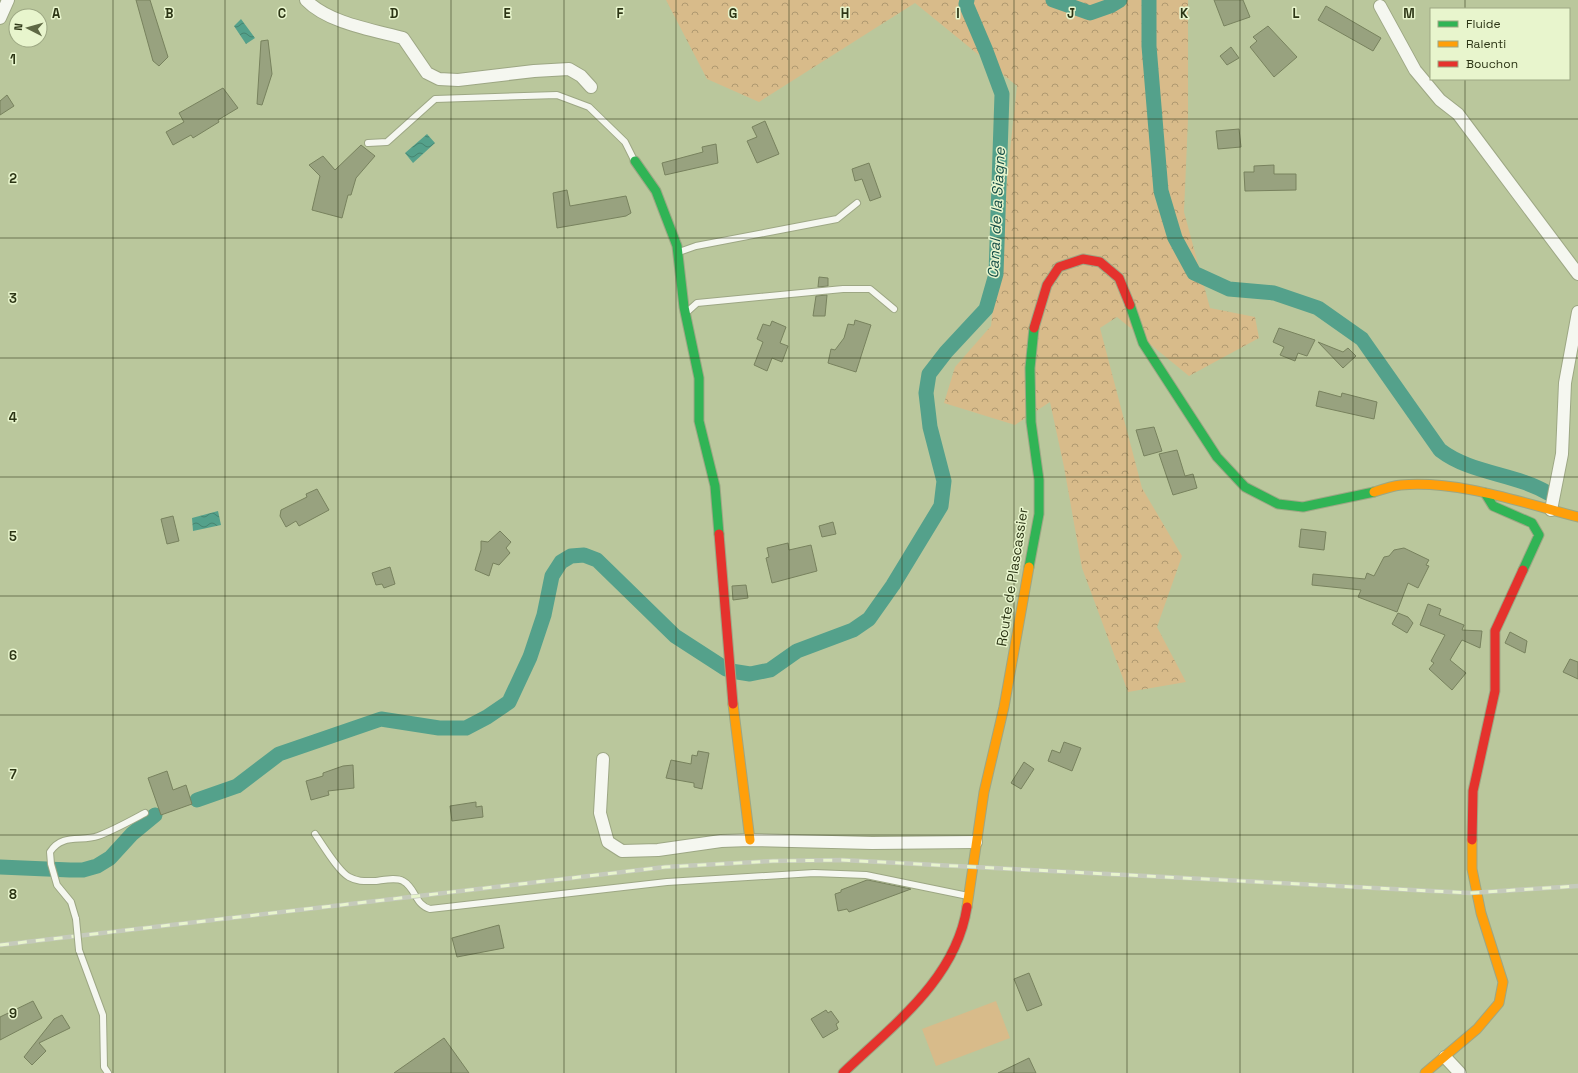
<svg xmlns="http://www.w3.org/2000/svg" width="1578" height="1073" viewBox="0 0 1578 1073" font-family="'Space Grotesk',sans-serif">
  <defs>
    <pattern id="forest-crowns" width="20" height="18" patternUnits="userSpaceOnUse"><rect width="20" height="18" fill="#d8bb8a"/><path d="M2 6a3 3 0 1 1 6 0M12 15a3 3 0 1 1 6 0" fill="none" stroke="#af9970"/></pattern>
    <pattern id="water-waves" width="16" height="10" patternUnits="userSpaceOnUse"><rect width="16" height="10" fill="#54a18b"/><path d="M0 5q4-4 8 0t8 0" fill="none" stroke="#468470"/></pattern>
  </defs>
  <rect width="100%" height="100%" fill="#bac79c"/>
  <path fill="url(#forest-crowns)" d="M666,0H1188V119L1184,212L1210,308L1255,317L1259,338L1189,376L1117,317L1100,328L1142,488L1182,556L1157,627L1186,682L1128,692L1082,568L1064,467L1050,402L1015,425L944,403L955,367L991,326L1017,86L915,3L759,102L707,79Z"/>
  <path fill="#d8bb8a" d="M996,1001L1010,1038L936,1066L922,1029Z"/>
  <path fill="url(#water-waves)" d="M241,19L255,38L246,44L234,26Z
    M427,134L435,143L413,163L405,153Z
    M218,511L221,525L193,531L192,518Z"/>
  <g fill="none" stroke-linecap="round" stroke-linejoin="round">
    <path stroke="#54a18b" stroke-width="15" d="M1053,0L1090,13L1110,6L1120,0
      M1149,0V46L1161,191L1175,238L1194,273L1229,289L1274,293L1318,308L1362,339L1440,450C1471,474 1514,473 1548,493
      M731,671L750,674L770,670L797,651L853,630L869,619L893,585L941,506L944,481L930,427L926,393L929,374L946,352L986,309L996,274L1002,94L986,51L966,4L967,0
      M197,800L237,786L279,754L381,719L439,728H466L487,717L509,702L530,657L544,615L552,576L561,562L571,556L584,555L597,560L675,636L726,669
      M0,867L70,870H83L97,866L110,858L132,834L155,815"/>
  </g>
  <path fill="#98a27f" stroke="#78825e" d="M136,0H150L168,57L159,66L153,61Z
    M1214,0H1243L1250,17L1224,26Z
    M1326,6L1381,38L1373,51L1318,20Z
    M1268,26L1297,57L1274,77L1250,47L1257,41L1253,37Z
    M268,40L272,74L262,105L257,104L261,41Z
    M1231,47L1239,58L1227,65L1220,56Z
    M223,88L238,108L218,120L219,122L193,138L191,135L173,145L166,132L184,122L179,113Z
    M7,95L14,106L0,115V101Z
    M765,121L779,154L757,163L747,141L757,137L752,127Z
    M1239,129L1241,147L1218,149L1216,131Z
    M716,144L718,163L665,175L662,163L703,152L702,147Z
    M361,145L375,156L356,178L351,195H348L342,218L312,210L320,176L309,165L323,156L335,170Z
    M869,163L881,197L870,201L862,179L855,181L852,169Z
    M1274,165V174H1296V190L1245,191L1244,172H1254V166Z
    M567,190L570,206L626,196L631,213L626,216L557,228L553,193Z
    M819,277L828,278V286L818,287Z
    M827,295L825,316H813L816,296Z
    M855,320L871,325L856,372L828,363L831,349L835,350L844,338L848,324L854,325Z
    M772,321L786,327L780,343L788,346L782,362L772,358L767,371L754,365L763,342L757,339L763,324L770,326Z
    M1279,328L1315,340L1307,356L1298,353L1295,361L1280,355L1284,347L1273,342Z
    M1318,342L1343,352L1348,348L1356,356L1343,368Z
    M1319,391L1341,397L1342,393L1377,402L1374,419L1316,406Z
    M1154,427L1162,451L1144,456L1136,430Z
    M1177,450L1185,476L1193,474L1197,488L1173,495L1159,454Z
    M317,489L329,510L299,526L296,521L286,527L280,516L281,510L307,497L306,494Z
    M173,516L179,541L167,544L161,519Z
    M833,522L836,534L822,537L819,526Z
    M1301,529L1326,532L1324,550L1299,547Z
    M500,531L511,542L506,548L510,553L499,565L493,563L489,576L475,570L481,550V541L488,542Z
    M788,543L789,550L811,545L817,571L772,583L766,558L769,557L767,548Z
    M1404,548L1429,560L1426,565L1429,566L1418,588L1408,583L1397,612L1358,597L1361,590L1312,585L1313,574L1365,579L1367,573L1374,576L1384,557L1389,556L1394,550Z
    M390,567L395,584L384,588L382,584L376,585L372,573Z
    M746,585L748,598L733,600L732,586Z
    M1428,604L1441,609L1439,615L1464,625L1462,630L1482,631L1480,648L1462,640L1450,660L1466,673L1452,690L1429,669L1434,663L1431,661L1445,635L1420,625Z
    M1398,613L1408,617L1413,623L1407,633L1392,624Z
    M1510,632L1527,641L1525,653L1505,643Z
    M1570,659L1578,662V679L1563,672Z
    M1064,742L1081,748L1072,771L1048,761L1052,750L1060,753Z
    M698,751L709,753L702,789L694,787V783L666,778L671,760L691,764L692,755L697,756Z
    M1024,762L1034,769L1021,789L1011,783Z
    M353,765L354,788L328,791L329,795L311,800L306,781L323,776V773L343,766Z
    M167,771L173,790L186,785L192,804L161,815L148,778Z
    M476,802V807L482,806L483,817L452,821L450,806Z
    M867,880H868L911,889L849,912L847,909L838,911L835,894L841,892V890Z
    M499,925L504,948L457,957L452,938Z
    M1029,973L1042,1005L1027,1011L1014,979Z
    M33,1001L42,1018L0,1040V1017Z
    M826,1010L828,1013L831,1011L839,1022L836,1024L838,1029L823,1038L811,1019Z
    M62,1015L70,1028L39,1043L46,1051L32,1065L24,1057L54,1019Z
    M444,1038L469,1073H394Z
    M1029,1058L1036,1073H998Z"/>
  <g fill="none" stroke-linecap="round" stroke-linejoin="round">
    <g stroke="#9da784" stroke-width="8">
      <path id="lane" d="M368,143L387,142L435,99L557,95L589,107L625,142L634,160
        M679,252L696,246L837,219L857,203
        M687,312L697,303L843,289H870L894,309
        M315,834C323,845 338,871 349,877C358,882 366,881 376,881C384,880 396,877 403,881C416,888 415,905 430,909L667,882L814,873L866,875L968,896
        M76,919L71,902L57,885L51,864L50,852C62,833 81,842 98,836C114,830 130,821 145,813
        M79,950L103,1015L104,1067L108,1073"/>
    </g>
    <g stroke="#9da784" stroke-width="14">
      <path id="street" d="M306,0C328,23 373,30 403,38L427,73L439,79L458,80L534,71L569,69L581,76L591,87
        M1380,6L1415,70L1440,100L1458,114L1578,274
        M0,18L8,0
        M1551,510L1562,454L1565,383L1578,312
        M603,759L600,813L608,842L622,851L658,850L721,841L750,840L872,843L976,842
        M1445,1057L1460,1073"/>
    </g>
    <g stroke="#9da784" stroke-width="11">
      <path id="fast" d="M635,161L656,191L677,246L684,307L699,378V421L715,486L719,534
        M1130,305L1143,343L1217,457L1245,487L1278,504L1303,507L1374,492
        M1485,493L1493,506L1532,523L1539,535L1523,570
        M1029,567L1039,514V480L1031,422L1030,368L1034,328"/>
    </g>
    <g stroke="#9da784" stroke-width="11">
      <path id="slow" d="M1374,492C1383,489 1392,486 1401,485C1459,480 1523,503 1578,517
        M733,704L750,840
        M967,907L984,792L1004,707L1029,567
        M1425,1073L1477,1029L1499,1003L1503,982L1481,913L1472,869V840"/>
    </g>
    <g stroke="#9da784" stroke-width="11">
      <path id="jam" d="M1034,328L1047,285L1059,267L1083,259L1100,262L1119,278L1130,305
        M719,534L733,704
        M1472,840L1473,791L1495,691V631L1523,570
        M843,1073C893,1025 956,979 967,907"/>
    </g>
    <use href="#lane" stroke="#f5f7f0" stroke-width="6"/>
    <use href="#street" stroke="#f5f7f0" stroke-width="12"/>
    <use href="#fast" stroke="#30b455" stroke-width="9"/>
    <use href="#slow" stroke="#ff9f0a" stroke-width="9"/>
    <use href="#jam" stroke="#e5322d" stroke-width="9"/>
    <g stroke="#c5cabb" stroke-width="4.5">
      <path id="rail" d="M0,945L665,867L773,861L842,860L1470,893L1578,886"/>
    </g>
    <use href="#rail" stroke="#e8f5cd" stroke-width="3" stroke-dasharray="9" stroke-linecap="butt"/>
    <g stroke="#9da784" stroke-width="8" stroke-linecap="butt">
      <path id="lane-bridge" d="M76,919L79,950"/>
    </g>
    <use href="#lane-bridge" stroke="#f5f7f0" stroke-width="6"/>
  </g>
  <path fill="none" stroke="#2c3515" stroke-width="1" stroke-opacity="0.55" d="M113,0V1073M225,0V1073M338,0V1073M451,0V1073M564,0V1073M676,0V1073M789,0V1073M902,0V1073M1014,0V1073M1127,0V1073M1240,0V1073M1353,0V1073M1465,0V9M1465,79V1073M0,119H1578M0,238H1578M0,358H1578M0,477H1578M0,596H1578M0,715H1578M0,835H1578M0,954H1578"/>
  <g text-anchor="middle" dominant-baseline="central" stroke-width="3" stroke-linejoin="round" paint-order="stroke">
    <g font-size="14" fill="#2c3515" stroke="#e8f5cd">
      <text transform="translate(1012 577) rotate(-81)">Route de Plascassier</text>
    </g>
    <g font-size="15" font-style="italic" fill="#144d46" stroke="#e8f5cd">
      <text transform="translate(996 213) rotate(-87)">Canal de la Siagne</text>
    </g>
  </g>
  <g font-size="13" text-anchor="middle" font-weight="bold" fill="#2c3515" stroke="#e8f5cd" stroke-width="3" stroke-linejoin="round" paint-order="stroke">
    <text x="56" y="18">A</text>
    <text x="169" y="18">B</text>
    <text x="282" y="18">C</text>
    <text x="394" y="18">D</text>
    <text x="507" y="18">E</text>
    <text x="620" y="18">F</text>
    <text x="733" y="18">G</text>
    <text x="845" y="18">H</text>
    <text x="958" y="18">I</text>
    <text x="1071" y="18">J</text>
    <text x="1184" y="18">K</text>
    <text x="1296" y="18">L</text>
    <text x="1409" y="18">M</text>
    <text x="13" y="64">1</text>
    <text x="13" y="183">2</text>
    <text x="13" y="303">3</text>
    <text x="13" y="422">4</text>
    <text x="13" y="541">5</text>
    <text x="13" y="660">6</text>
    <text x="13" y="779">7</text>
    <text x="13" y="899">8</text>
    <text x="13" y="1018">9</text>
  </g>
  <rect x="1430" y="8" width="140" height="72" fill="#e8f5cd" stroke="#9da883"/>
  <rect x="1438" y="21" width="20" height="6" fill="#30b455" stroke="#9da883"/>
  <text x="1466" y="28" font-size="12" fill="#2c3515">Fluide</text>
  <rect x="1438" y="41" width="20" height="6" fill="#ff9f0a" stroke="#9da883"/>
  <text x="1466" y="48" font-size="12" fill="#2c3515">Ralenti</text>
  <rect x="1438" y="61" width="20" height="6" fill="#e5322d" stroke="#9da883"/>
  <text x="1466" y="68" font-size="12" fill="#2c3515">Bouchon</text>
  <g transform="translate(28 28) rotate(276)"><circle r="19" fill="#e8f5cd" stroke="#9da883"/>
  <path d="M0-3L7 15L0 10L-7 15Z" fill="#5e6844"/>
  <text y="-6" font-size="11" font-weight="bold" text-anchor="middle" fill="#2c3515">N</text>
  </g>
</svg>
